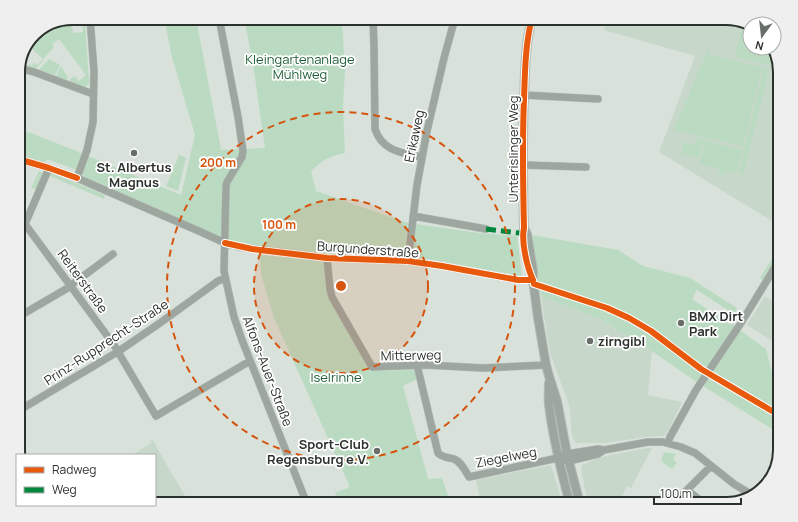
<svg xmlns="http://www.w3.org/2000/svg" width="798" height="522" viewBox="0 0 798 522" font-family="Manrope,sans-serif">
  <rect width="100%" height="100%" fill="#d8e2da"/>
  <path fill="#c7d8ca" d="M607,18H715L750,27V48H774L780,69V226L659,152L695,56L604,30Z
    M541,296L600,319L652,351L648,395L682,402L671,426L666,434L663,436L646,437L606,443H576L575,442L572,436L569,405L551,356L548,342Z
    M765,296L780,306V346L747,325Z
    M153,440L166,464L190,504H155V455H132L151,443L150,441Z
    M647,448H652L631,488L627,486L618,504H588L581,469L582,465L601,457Z
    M551,465L563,504H481L476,480Z"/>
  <path fill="#badbc1" d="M71,18L73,33L83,32L82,23L85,22L89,81V84L85,87L69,81L71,78L75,76L79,81L86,75L59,39L52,44L54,47L43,59L44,60L35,69L28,66L30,64L32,66L34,63L37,65L43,59L29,46L34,34Z
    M164,18H196L221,150L265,148L253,64L244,18H342L345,71L343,106L345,153C330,156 321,160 311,172L316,191L408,223L479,233L517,236L522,276L439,261L415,258L300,252L241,244L230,241L86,178L74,169L47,159L45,162L18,155V130L28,132L79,152L181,195L195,135L172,57Z
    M741,30L750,33V48H774L778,61L776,67L735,56Z
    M709,47V55L762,67L743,146L674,130Z
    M49,59L60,65L55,75L39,70Z
    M61,66L68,77L67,80L56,76Z
    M764,68L769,69L743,175L738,174Z
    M697,138L742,150L736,173L727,171L725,175L719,174V169L700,164L704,146L696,143Z
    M684,142L702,146L699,158L681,154Z
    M179,155L186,158L178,191L166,186Z
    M39,171L42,173L43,176L37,190L31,188Z
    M52,173L105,195L104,199L50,176Z
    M532,235L618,250L643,266L690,278L737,308L734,314L697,290L692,299L731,325L733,323L734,326L766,349L774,381L780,385V434L695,381L652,351L600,319L541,296Z
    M780,246V252L762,280L760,278Z
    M260,255L324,261L326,289L329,297L370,371L413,370L415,373L417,379L403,386L428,479L442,478L451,504H339L335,493L350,487L274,318L261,274Z
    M664,452L676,454L673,459L677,463L672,469L661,461Z"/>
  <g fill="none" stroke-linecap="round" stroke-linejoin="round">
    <g stroke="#b6beb8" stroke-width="8">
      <path id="minor" d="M219,18L238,117L243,151L242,157L227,182L226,186L224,271L234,317L242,340L307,504
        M373,18L374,46L375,129C382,151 402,153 421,157
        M19,68L34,72L93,94
        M524,95L598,99
        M18,159L49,168L77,178L201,232L225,243L239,247L327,258L408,261L442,266L518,280H533
        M523,165L586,167
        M77,178L87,150L93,122L94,71L90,18
        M413,216L486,229
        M25,224L114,345L156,416L250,361
        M18,229L25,224L49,168
        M327,258L330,289L332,297L372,367L426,365L483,368L546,365
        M408,261L417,185L427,131L444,58L455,18
        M18,317L66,289L113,254
        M417,365L438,453C443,458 448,457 454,459C461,462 465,470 469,477L558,458L567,454L598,449L604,450
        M18,411L119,351L160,323L218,281L225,278
        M668,443L670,437L696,390L741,323L780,259
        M565,460L569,461L598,454L604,450L648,442H663L681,447L695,453L734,484L754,496
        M687,490L705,504
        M673,504L711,466"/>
    </g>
    <g stroke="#b6beb8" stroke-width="10">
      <path id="tertiary" d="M524,228L527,234L533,270V280L538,318L546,365L549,376L557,401L567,454L580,504
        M523,233L524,228C523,186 522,143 524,100C525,72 525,45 532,18
        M549,383C549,390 548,398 549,405C553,438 561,471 570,504"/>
    </g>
    <use href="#minor" stroke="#9da69f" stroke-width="7"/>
    <use href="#tertiary" stroke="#9da69f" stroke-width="8"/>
    <path stroke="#00873e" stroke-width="5" stroke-dasharray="10 5" stroke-linecap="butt" d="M486,229L519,233L527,232"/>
    <g stroke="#fff" stroke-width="8">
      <path id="cycleway" d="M532,18C525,45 525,72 524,100C522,143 523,186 524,228C521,242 527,267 533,280
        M18,159L49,168L77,178
        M225,243L252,249L327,258L408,261L442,266L518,280H533
        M534,284L607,308L629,318L651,331L701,369L772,411L780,410"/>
    </g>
    <use href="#cycleway" stroke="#e8590c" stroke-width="6"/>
  </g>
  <circle cx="341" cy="286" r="87" fill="#d5550f" fill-opacity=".12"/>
  <g fill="none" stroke="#d5550f" stroke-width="2" stroke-dasharray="7 5">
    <circle cx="341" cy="286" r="87"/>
    <circle cx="341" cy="286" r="174"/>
  </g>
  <g fill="#686f69" stroke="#fff" stroke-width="1.5">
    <circle cx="134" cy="153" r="4"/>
    <circle cx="681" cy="323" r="4"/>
    <circle cx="590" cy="341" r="4"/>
    <circle cx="377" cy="451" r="4"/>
  </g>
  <g text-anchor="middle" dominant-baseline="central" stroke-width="3.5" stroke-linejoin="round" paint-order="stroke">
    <g font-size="13" fill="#1f5e34" stroke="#fff">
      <text x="300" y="59">Kleingartenanlage<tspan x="300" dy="15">Mühlweg</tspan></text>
      <text x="336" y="377">Iselrinne</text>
    </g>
    <g font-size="13" fill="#2b312c" stroke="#fff">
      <text transform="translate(414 136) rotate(-78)">Erikaweg</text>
      <text transform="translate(513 149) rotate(-90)">Unterislinger Weg</text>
      <text transform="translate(368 249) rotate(4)">Burgunderstraße</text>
      <text transform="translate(83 281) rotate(54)">Reiterstraße</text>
      <text transform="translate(106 342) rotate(-33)">Prinz-Rupprecht-Straße</text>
      <text transform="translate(411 355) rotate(-1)">Mitterweg</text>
      <text transform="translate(268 371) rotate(69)">Alfons-Auer-Straße</text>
      <text transform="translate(506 457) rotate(-11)">Ziegelweg</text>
    </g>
    <g font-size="13" font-weight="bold" fill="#2b312c" stroke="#fff" text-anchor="start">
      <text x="134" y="167" text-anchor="middle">St. Albertus<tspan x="134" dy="15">Magnus</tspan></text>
      <text x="689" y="316">BMX Dirt<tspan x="689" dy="15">Park</tspan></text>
      <text x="598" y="341">zirngibl</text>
      <text x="369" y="444" text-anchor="end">Sport-Club<tspan x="369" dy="15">Regensburg e.V.</tspan></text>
    </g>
  </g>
  <path d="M0 0H798V522H0ZM72 25H726A47 47 0 0 1 773 72V450A47 47 0 0 1 726 497H72A47 47 0 0 1 25 450V72A47 47 0 0 1 72 25Z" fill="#eeefee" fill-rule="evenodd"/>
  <path fill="none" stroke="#2b312c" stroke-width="2" d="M72 25H726A47 47 0 0 1 773 72V450A47 47 0 0 1 726 497H72A47 47 0 0 1 25 450V72A47 47 0 0 1 72 25Z"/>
  <circle cx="341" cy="286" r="6" fill="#d5550f" stroke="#fff" stroke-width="2"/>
  <g font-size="12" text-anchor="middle" font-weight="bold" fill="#d5550f" stroke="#fff" stroke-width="3.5" stroke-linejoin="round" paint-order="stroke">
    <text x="218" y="167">200 m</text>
    <text x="279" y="229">100 m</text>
  </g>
  <rect x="16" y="454" width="140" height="52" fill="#ffffff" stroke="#aaadab"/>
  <rect x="24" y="467" width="20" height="6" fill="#e8590c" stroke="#aaadab"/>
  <text x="52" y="474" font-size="12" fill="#2b312c">Radweg</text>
  <rect x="24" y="487" width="20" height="6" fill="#00873e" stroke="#aaadab"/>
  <text x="52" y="494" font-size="12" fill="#2b312c">Weg</text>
  <g transform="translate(762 36) rotate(195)"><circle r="19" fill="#ffffff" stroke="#aaadab"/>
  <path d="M0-3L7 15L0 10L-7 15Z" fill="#686f69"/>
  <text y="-6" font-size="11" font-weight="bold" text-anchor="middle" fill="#2b312c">N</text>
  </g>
  <path d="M654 498v6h87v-6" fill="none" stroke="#2b312c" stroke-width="2"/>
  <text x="660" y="498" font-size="12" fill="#2b312c" stroke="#ffffff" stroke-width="3" paint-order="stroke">100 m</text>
</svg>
